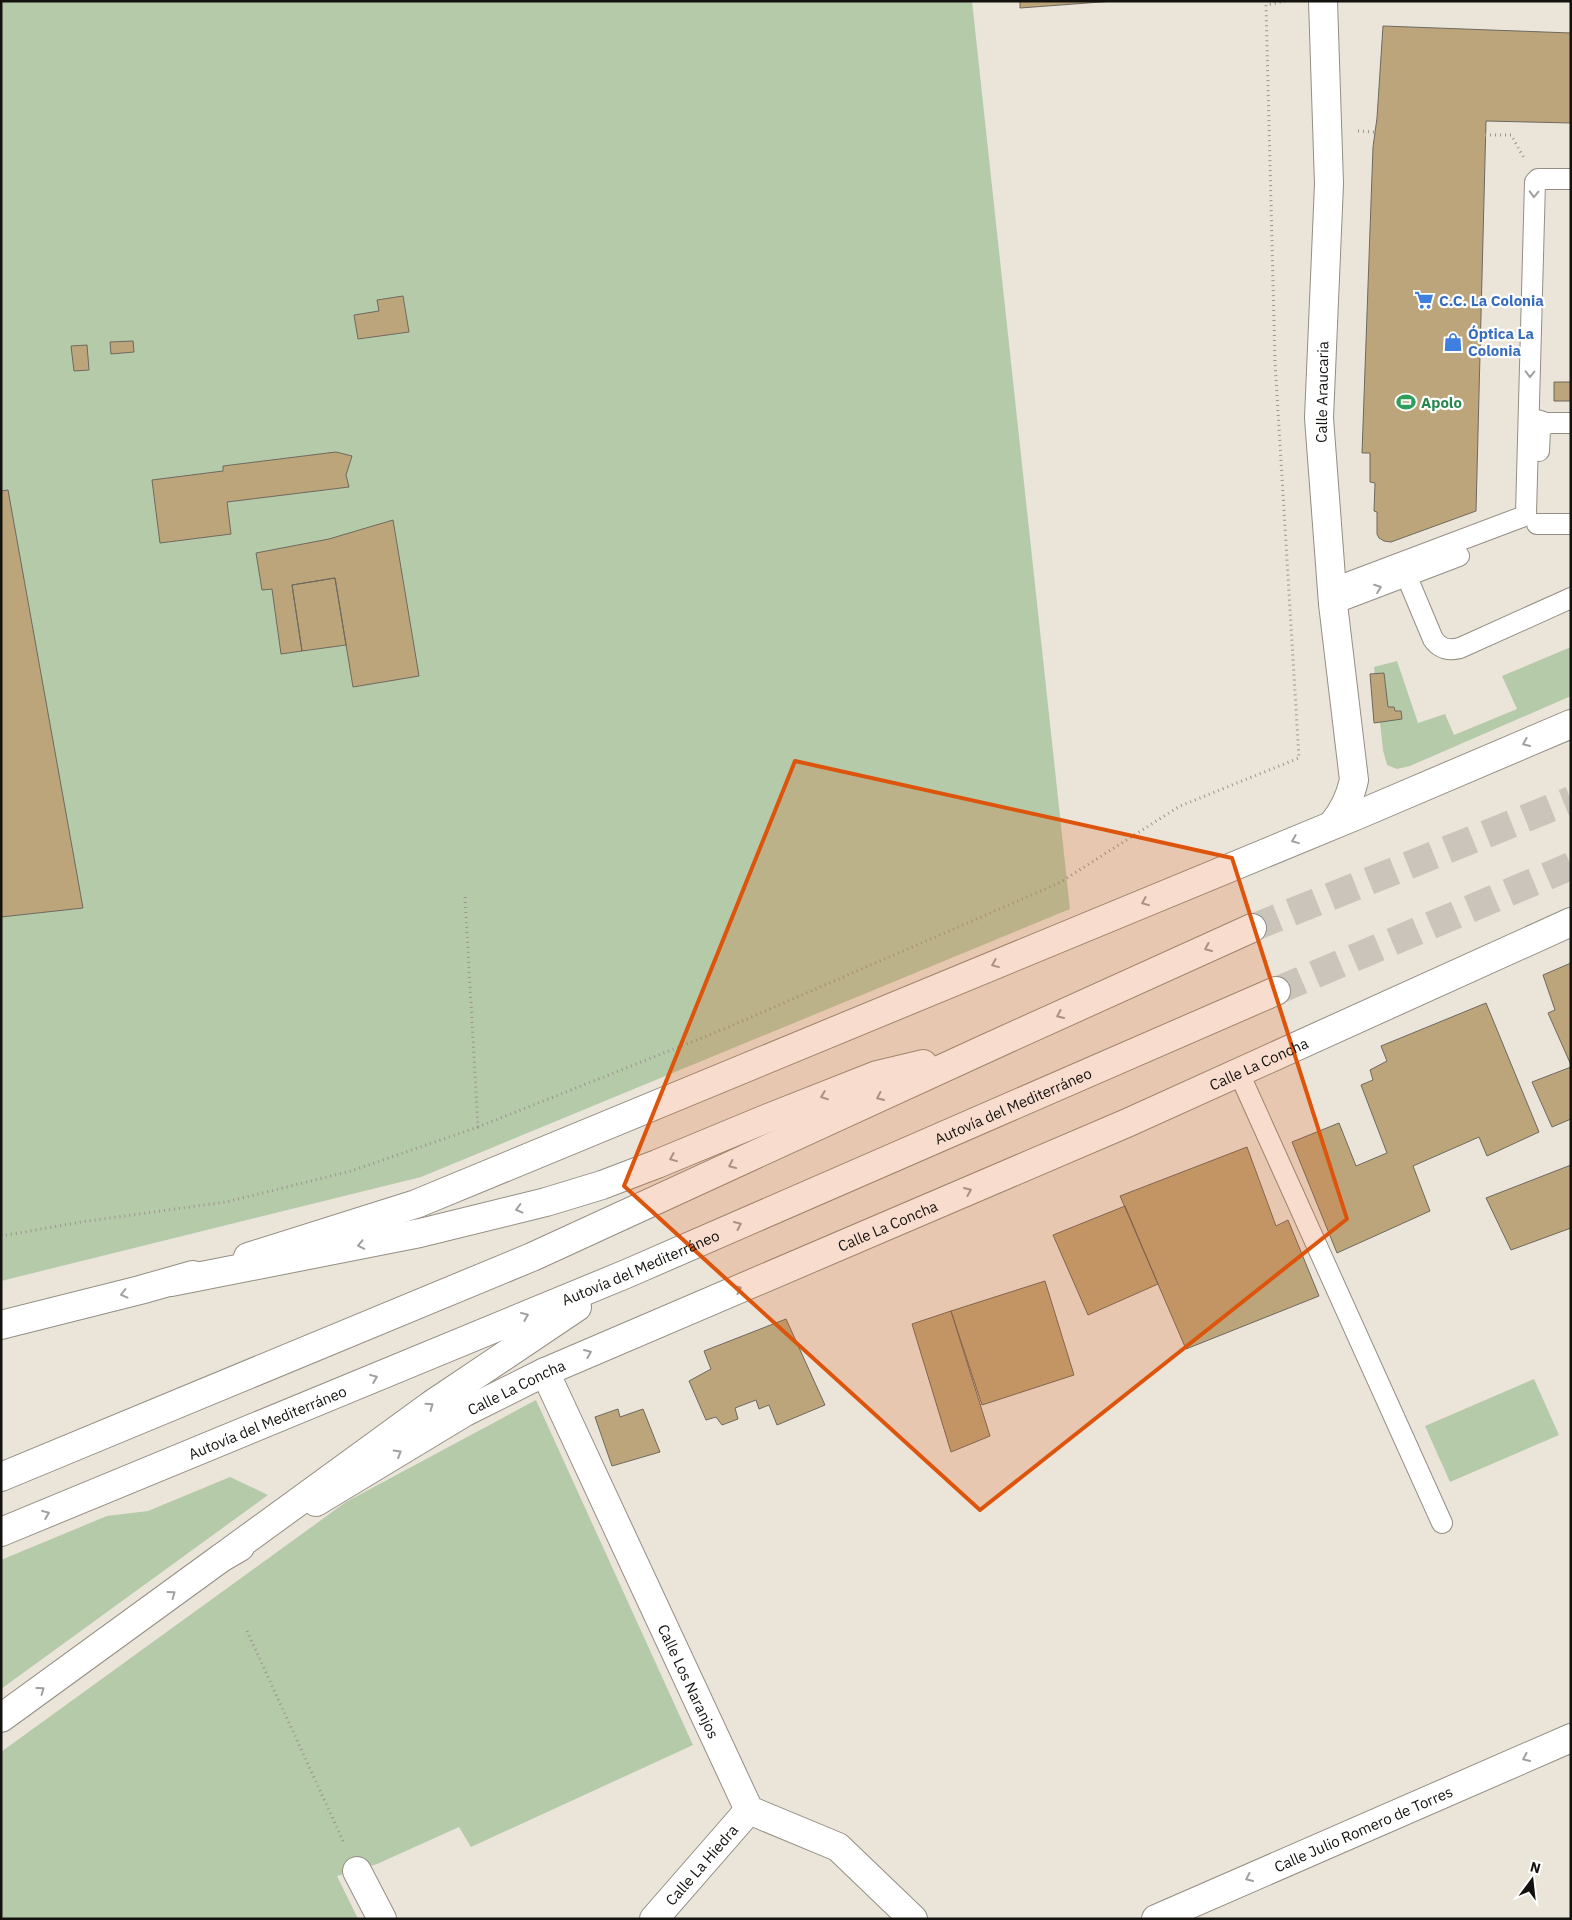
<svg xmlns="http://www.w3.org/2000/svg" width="1572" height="1920" viewBox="0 0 1572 1920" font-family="'IBM Plex Sans',sans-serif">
  <rect width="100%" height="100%" fill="#eae4d9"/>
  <path fill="#b5caa9" d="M1,1H972L1070,909L421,1177L1,1281Z
    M1571,647V696L1410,766L1397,769L1387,765L1383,750L1374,667L1397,661L1418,723L1445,714L1454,735L1517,709L1502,676Z
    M1534,1379L1559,1435L1450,1482L1425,1426Z
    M536,1400L693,1745L471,1847L459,1827L377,1864L337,1876L358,1919H1V1752L346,1502Z
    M230,1477L268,1495L1,1689V1560L107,1516L148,1511Z"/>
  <path fill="#bda57b" stroke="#6e695f" d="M1020,1H1114L1020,8Z
    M1383,26L1571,33V123L1486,121L1476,511L1391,542L1384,541L1379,538L1377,534V512L1374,511L1375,483L1370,482V453H1362L1373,147L1377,118Z
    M403,296L409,332L358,339L354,315L379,311L377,300Z
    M133,341L134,352L111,354L110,342Z
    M87,345L89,370L74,371L71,346Z
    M1554,382H1571V401H1554Z
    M336,452L352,456L346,475L349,487L227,502L231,534L160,543L152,480L223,471V466Z
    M8,490L83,908L1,917V491Z
    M393,520L419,676L353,687L335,578L292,585L302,651L281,654L272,589L262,590L256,553L329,539Z
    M335,578L346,645L302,651L292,585Z
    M1384,673L1388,707H1394L1395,711H1401L1402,719L1374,723L1370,674Z
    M1571,963V1065L1548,1013L1555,1010L1543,975Z
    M1486,1003L1539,1132L1487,1156L1479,1137L1413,1166L1430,1211L1337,1253L1292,1142L1339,1123L1356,1166L1387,1153L1361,1085L1373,1080L1370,1070L1387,1061L1381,1046Z
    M1571,1067V1119L1552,1127L1532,1082Z
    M1247,1147L1276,1226L1288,1220L1319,1296L1186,1349L1120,1196Z
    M1571,1165V1228L1511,1250L1486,1198Z
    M1125,1206L1158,1284L1088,1315L1053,1235Z
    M1045,1281L1074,1375L982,1405L951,1311Z
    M951,1311L990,1436L951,1452L912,1324Z
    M786,1319L825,1405L777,1425L769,1405L759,1409L756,1400L735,1408L738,1419L722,1425L716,1417L706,1420L689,1381L711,1369L704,1351Z
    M618,1409L620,1417L643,1409L660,1452L612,1466L595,1417Z"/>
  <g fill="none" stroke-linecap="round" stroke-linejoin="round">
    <path stroke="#cac4bb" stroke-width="28" stroke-dasharray="28 14" stroke-linecap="butt" d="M1252,928L1571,800
      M1276,991L1571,866"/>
    <g stroke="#948e84" stroke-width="22">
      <path id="service" d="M1537,420L1546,423H1571
        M1539,451L1540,429L1541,427L1549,423
        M1537,524H1571
        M1407,577L1433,639C1440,649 1448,651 1460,648L1571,598
        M1331,589L1522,517L1526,514L1535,182L1538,179H1571
        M1333,604L1459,556
        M1239,1073L1442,1523"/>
    </g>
    <g stroke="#948e84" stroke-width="30">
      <g id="minor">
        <path d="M1323,1L1329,184L1319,418L1333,604L1354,780C1350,798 1344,811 1332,825"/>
        <path d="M248,1257L416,1204L1360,814L1571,724"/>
        <path d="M1,1325L140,1290L193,1275"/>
        <path id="s1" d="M545,1372L749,1810L838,1847L913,1919"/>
        <path id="s2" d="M316,1502L465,1412L545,1372L1127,1123L1571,922"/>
        <path d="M1,1718L221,1558L240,1547"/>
        <path d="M357,1871L382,1919"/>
        <path id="s3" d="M654,1919L749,1810"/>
        <path id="s4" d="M1156,1919L1571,1738"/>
      </g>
    </g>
    <g stroke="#948e84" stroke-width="30">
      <g id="motorway">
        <path d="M171,1282L420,1233L546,1202L602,1185L657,1164L768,1118L877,1075L923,1064"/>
        <path d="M1,1477L532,1257L987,1048L1252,928"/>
        <path id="s5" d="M1,1532L626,1274L1276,991"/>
        <path d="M221,1558L431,1405L577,1307"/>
      </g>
    </g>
    <path stroke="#9a958d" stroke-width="3" stroke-dasharray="1 4" stroke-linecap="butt" d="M1358,131L1375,132
      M1485,135H1511L1524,158
      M465,897L478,1127L724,1029L1059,883L1180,806L1299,758L1275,362L1266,5L1286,1
      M1,1236L81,1222L226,1202L351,1171L478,1127
      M247,1631L344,1843"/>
    <use href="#service" stroke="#fff" stroke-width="20"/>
    <use href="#minor" stroke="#fff" stroke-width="28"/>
    <use href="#motorway" stroke="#fff" stroke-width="28"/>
  </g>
  <defs><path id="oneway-chevron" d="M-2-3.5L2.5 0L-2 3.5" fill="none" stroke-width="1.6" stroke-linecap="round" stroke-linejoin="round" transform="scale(1.25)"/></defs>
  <g stroke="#a1a09f">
    <use href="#oneway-chevron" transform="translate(1534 194) rotate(92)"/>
    <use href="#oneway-chevron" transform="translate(1530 374) rotate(91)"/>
    <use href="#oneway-chevron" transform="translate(1378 588) rotate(-20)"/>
    <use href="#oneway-chevron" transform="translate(1526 743) rotate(157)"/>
    <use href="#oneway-chevron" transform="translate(1295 840) rotate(158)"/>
    <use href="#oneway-chevron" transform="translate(1145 902) rotate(158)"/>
    <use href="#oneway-chevron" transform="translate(1208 948) rotate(156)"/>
    <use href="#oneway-chevron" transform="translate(995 964) rotate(158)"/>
    <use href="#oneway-chevron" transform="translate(1060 1015) rotate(156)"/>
    <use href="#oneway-chevron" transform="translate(824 1096) rotate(159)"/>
    <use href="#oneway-chevron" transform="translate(880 1097) rotate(155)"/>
    <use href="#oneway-chevron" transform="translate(673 1158) rotate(158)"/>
    <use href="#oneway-chevron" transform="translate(732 1165) rotate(155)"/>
    <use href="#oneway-chevron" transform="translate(968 1191) rotate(-23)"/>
    <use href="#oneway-chevron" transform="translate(519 1209) rotate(166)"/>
    <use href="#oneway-chevron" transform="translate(738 1225) rotate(-24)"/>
    <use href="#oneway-chevron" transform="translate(361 1245) rotate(169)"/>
    <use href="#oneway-chevron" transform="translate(738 1289) rotate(-23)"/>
    <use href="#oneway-chevron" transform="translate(124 1294) rotate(166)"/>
    <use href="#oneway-chevron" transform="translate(525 1316) rotate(-22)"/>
    <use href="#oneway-chevron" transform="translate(588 1353) rotate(-23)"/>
    <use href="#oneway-chevron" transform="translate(374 1378) rotate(-22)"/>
    <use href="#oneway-chevron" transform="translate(430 1406) rotate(-35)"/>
    <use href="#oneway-chevron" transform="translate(398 1453) rotate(-31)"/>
    <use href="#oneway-chevron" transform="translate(46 1514) rotate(-22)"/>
    <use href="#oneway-chevron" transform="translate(172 1594) rotate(-36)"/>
    <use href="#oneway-chevron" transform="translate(41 1690) rotate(-36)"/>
    <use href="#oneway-chevron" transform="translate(1526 1758) rotate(156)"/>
    <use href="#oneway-chevron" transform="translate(1249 1878) rotate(156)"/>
  </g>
  <path fill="#dd550c" fill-opacity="0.2" stroke="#dd550c" stroke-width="4" stroke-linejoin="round" d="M795,761L1232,858L1347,1219L980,1510L624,1186Z"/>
  <defs>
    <g id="supermarket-bare" transform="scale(1.5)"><path d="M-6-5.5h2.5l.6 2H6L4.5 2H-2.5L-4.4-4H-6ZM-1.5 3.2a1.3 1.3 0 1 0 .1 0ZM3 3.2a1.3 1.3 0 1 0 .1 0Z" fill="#3f7fe0" stroke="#fff" stroke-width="2.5" paint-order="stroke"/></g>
    <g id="shop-bare" transform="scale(1.5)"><path d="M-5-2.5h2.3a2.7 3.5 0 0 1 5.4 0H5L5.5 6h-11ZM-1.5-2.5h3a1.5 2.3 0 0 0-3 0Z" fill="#3f7fe0" stroke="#fff" stroke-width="2.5" paint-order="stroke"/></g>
    <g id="stadium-bare" transform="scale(1.5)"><path d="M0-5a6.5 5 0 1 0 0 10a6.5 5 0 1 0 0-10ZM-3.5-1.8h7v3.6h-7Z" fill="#2e9e5b" stroke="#fff" stroke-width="2.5" paint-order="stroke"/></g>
  </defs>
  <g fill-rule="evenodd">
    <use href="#supermarket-bare" x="1424" y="300"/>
    <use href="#shop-bare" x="1453" y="342"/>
    <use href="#stadium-bare" x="1406" y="402"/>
  </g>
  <g text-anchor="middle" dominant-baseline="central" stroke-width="4.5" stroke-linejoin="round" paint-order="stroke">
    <g font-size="15" font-weight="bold" fill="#366cbe" stroke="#fff" text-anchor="start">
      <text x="1439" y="300">C.C. La Colonia</text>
      <text x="1468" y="333">Óptica La<tspan x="1468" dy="17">Colonia</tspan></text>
    </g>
    <g font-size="15" fill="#14120e" stroke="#fff">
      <text transform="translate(1322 392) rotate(-89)">Calle Araucaria</text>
      <text stroke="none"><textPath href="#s2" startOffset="1041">Calle La Concha</textPath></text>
      <text stroke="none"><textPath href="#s5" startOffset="1098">Autovía del Mediterráneo</textPath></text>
      <text stroke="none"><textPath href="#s2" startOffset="636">Calle La Concha</textPath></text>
      <text stroke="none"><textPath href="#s5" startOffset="692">Autovía del Mediterráneo</textPath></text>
      <text stroke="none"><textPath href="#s2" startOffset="231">Calle La Concha</textPath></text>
      <text stroke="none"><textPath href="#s5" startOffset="288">Autovía del Mediterráneo</textPath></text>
      <text stroke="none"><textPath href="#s1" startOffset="341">Calle Los Naranjos</textPath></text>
      <text stroke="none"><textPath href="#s4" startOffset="226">Calle Julio Romero de Torres</textPath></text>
      <text stroke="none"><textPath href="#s3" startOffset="72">Calle La Hiedra</textPath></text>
    </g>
    <g font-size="15" font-weight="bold" fill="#27864d" stroke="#fff" text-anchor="start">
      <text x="1421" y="402">Apolo</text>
    </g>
  </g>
  <rect width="1572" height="1920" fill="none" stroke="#14120e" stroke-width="5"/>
  <g transform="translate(1532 1880) rotate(15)" stroke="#ffffff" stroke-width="4" paint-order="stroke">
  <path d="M0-4L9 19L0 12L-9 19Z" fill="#14120e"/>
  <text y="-8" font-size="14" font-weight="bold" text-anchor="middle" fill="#14120e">N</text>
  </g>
</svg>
